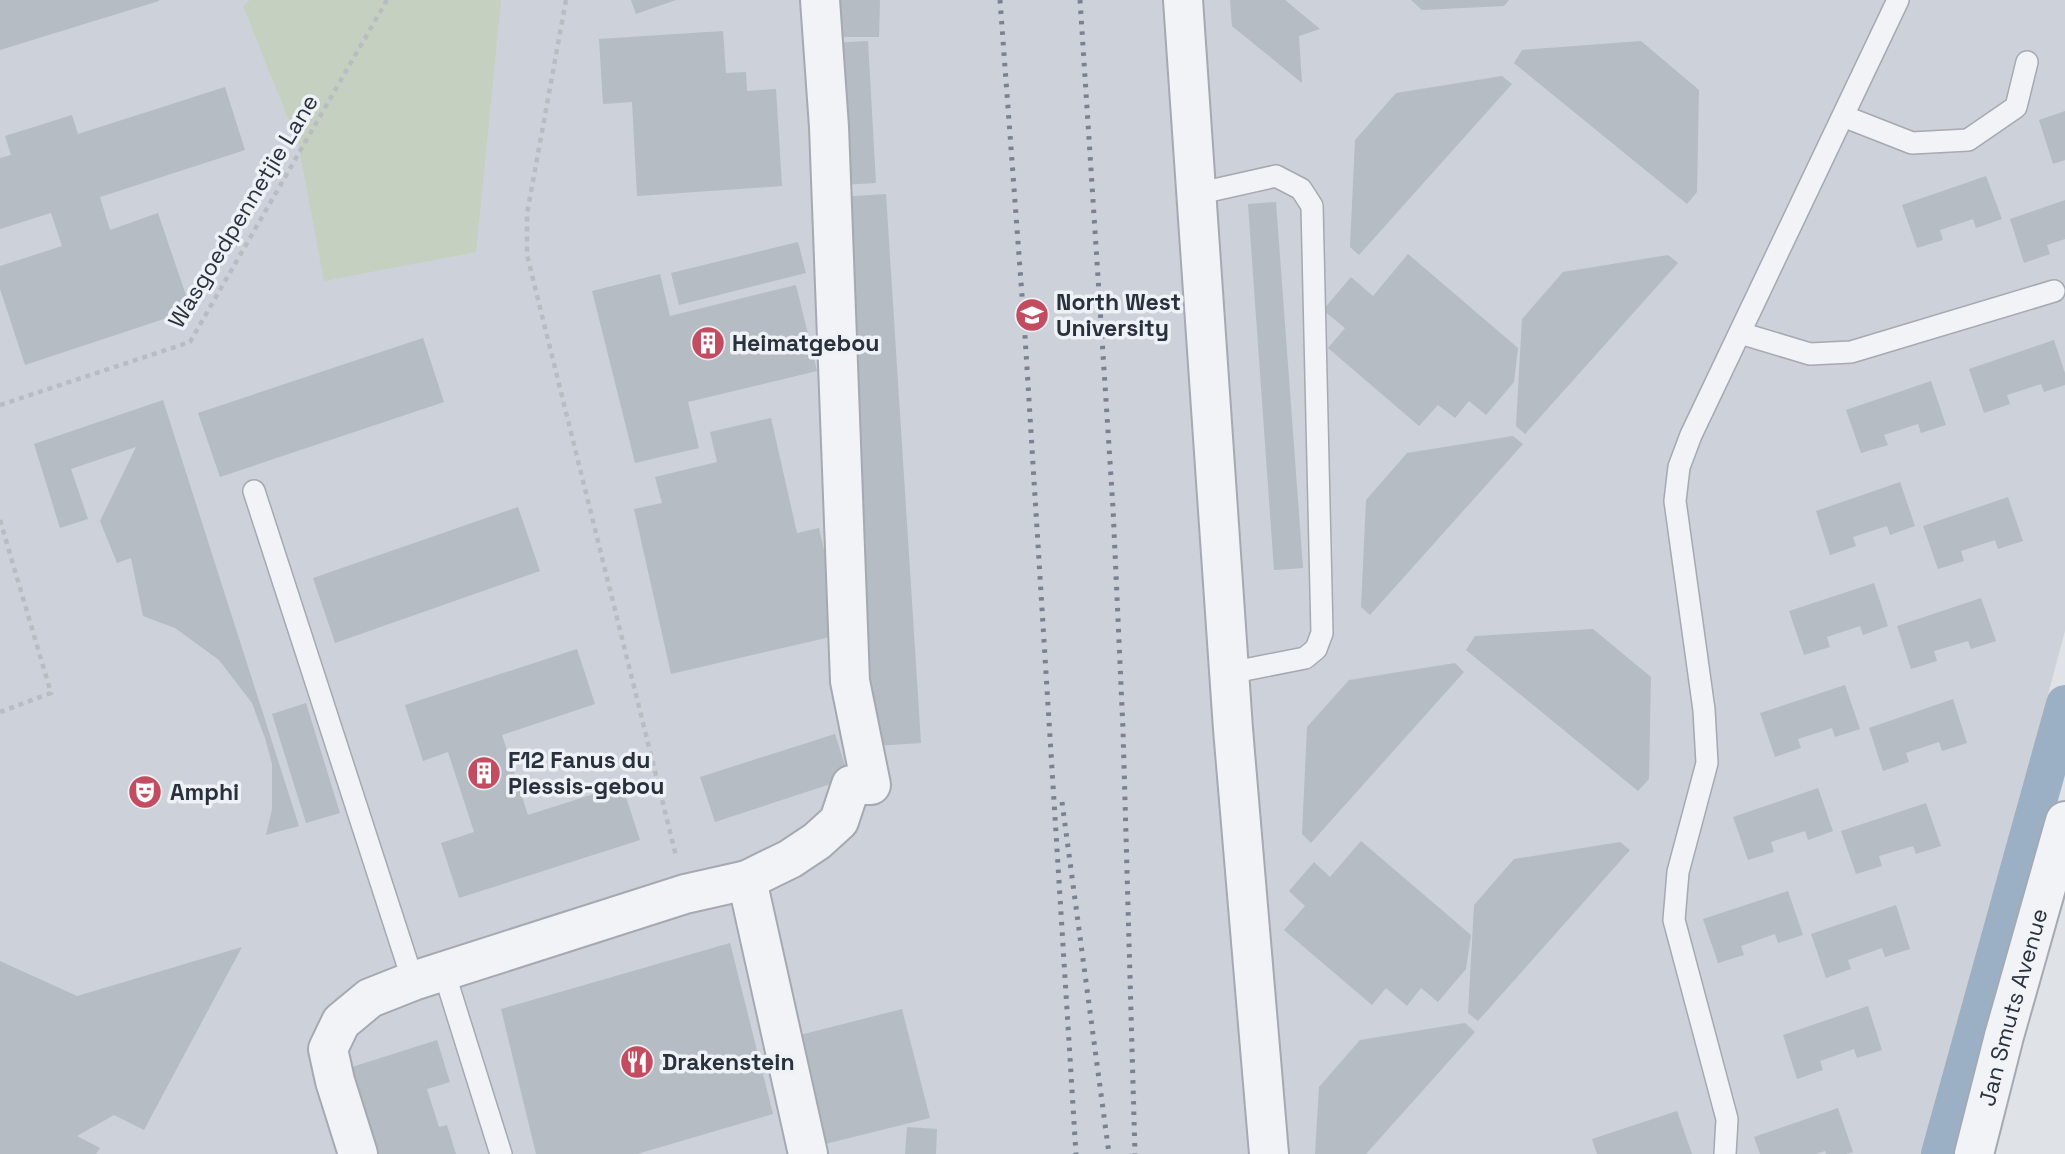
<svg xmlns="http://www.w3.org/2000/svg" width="2065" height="1154" viewBox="0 0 2065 1154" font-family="'Space Grotesk',sans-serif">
  <rect width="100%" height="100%" fill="#dfe2e7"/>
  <path fill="#cdd1d9" d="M0,0H2065V631L1925,1154H0Z"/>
  <path fill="#c5d0c1" d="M250,0H501L476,252L324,281L298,143L243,6Z"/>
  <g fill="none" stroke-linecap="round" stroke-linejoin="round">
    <path stroke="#9cb0c5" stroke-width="38" d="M1940,1154L2065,704"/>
  </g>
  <path fill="#b6bcc3" d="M0,0H159V1L0,50Z
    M631,0H676L636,14Z
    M833,0H880L879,37H832Z
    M1230,0H1285L1320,29L1299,36L1302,83L1232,26Z
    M1411,0H1509L1504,6L1422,10Z
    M723,31L726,73L746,72L747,91L776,89L782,186L637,196L632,102L603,104L599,39Z
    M868,41L876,183L840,185L832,43Z
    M1641,41L1699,90L1697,192L1687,204L1514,63L1522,50Z
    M1502,76L1512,84L1359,255L1350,247L1355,140L1396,93Z
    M225,87L245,150L100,197L110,230L158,213L191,310L25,365L0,289V266L62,246L51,213L0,229V158L11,155L5,136L72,115L78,134Z
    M2065,111V160L2053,164L2039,120Z
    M1986,176L2002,219L1976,228L1973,219L1940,230L1943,240L1917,248L1902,205Z
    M886,194L921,743L875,746L839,197Z
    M2065,200V239L2047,245L2050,254L2024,263L2010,219Z
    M1276,202L1303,568L1274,570L1248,204Z
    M798,242L806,273L679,305L671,273Z
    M1408,254L1518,348L1514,382L1486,415L1469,401L1455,418L1438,405L1419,426L1328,348L1345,328L1323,310L1351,277L1373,296Z
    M1668,255L1678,263L1525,434L1516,426L1522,319L1563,272Z
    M660,274L670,316L796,285L817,371L688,402L699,448L635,463L592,291Z
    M423,338L444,402L220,477L198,413Z
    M2054,340L2065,373V385L2044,392L2041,384L2007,395L2010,404L1984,413L1969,369Z
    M1931,381L1946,425L1921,433L1918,424L1884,435L1888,445L1861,453L1846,410Z
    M163,400L205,532L299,826L266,835L272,809V764L265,738L252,703L219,660L175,628L143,616L131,558L117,563L100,521L136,447L71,469L88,519L60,528L34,444Z
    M771,418L797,533L819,528L843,634L671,674L634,509L662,503L655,477L717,462L710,432Z
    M1513,436L1523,444L1370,615L1361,607L1366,500L1407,453Z
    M1900,482L1915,526L1890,535L1887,526L1853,537L1856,546L1830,555L1816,511Z
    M2008,497L2023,541L1998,549L1995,540L1961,551L1964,561L1938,569L1923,526Z
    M518,507L540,571L335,643L313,578Z
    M1874,583L1888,626L1863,635L1860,626L1827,637L1830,647L1804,655L1789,611Z
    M1981,598L1996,641L1971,649L1968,641L1934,651L1937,661L1911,669L1897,626Z
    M1593,629L1651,677L1649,779L1638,791L1466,650L1475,636Z
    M577,649L595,704L502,735L528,815L622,785L640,840L459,898L441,843L474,832L448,752L423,761L405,705Z
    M1455,663L1464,672L1311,843L1302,834L1307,727L1349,680Z
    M1845,685L1860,729L1835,737L1832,728L1798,739L1801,748L1775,757L1760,713Z
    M1953,699L1967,743L1942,751L1939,742L1906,753L1909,762L1883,771L1869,728Z
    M306,703L340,813L306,823L272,714Z
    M835,734L849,778L715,822L700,777Z
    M1818,788L1833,831L1808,840L1805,831L1771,842L1774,852L1748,860L1733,817Z
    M1926,803L1941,846L1916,854L1913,846L1879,856L1882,866L1856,874L1841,831Z
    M1361,841L1471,935L1466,969L1438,1002L1421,988L1407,1006L1386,988L1372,1005L1284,930L1305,906L1289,891L1314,862L1330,877Z
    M1620,842L1630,850L1478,1021L1468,1013L1474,905L1514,859Z
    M1788,891L1803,935L1778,943L1775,934L1741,946L1744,955L1718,963L1703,919Z
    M1896,905L1910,949L1885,957L1882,948L1848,960L1851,969L1826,978L1811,934Z
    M730,943L773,1114L637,1154H536L501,1009Z
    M242,947L144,1130L114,1115L77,1136L100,1148L96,1154H0V961L77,996Z
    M1868,1006L1882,1050L1857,1058L1854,1049L1820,1061L1823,1070L1797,1079L1783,1035Z
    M902,1009L930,1118L825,1144L796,1036Z
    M1465,1023L1475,1032L1366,1154H1315L1319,1087L1360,1040Z
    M437,1040L450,1082L427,1089L439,1127L447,1125L456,1154H379L352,1067Z
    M1838,1108L1853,1152L1846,1154H1826L1825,1151L1816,1154H1760L1754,1137Z
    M1677,1111L1692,1154H1597L1592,1139Z
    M907,1127L937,1129L936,1154H905Z"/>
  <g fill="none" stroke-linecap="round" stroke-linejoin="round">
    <g stroke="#a5a9b1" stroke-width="24">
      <path id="service" d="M1843,116L1912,143L1968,140L2016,107L2027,62
        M1196,194L1276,176L1301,189L1312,206L1322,633L1316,649L1305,658L1229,673
        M1740,333L1810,354L1851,352L2054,291
        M254,491L413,981
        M444,972L501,1154
        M1725,1154L1727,1119L1674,920L1678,872L1707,763L1704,710L1675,501L1679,467L1691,435L1898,0"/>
    </g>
    <g stroke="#a5a9b1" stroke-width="42">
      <g id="minor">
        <path d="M1183,0L1233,729L1269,1154"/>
        <path d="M747,880L808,1154"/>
        <path d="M358,1154L335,1081L328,1049L341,1022L370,998L413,981L685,894L747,880L790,859L817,841L839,821L851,785H871L850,681L829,127L820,0"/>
        <path id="s1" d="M1974,1154L2004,1036L2065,821"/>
      </g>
    </g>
    <path stroke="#b9bdc2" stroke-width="4.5" stroke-dasharray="5 5" stroke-linecap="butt" d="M566,0L527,214V255L676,856
      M0,405L190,342L387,0
      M0,520L51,693L0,712"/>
    <use href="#service" stroke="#f1f3f6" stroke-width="21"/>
    <use href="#minor" stroke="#f1f3f6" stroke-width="38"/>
    <path stroke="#798290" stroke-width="5" stroke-dasharray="3.5 7" stroke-linecap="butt" d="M1000,0L1025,336L1076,1154
      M1080,0L1113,508L1123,730L1135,1154
      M1062,802L1109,1154"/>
  </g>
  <defs>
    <g id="university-disc" transform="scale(1.75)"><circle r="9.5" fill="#c44c60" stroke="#eef1f5"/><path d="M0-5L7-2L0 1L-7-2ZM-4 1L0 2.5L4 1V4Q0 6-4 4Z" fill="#fff"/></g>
    <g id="building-disc" transform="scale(1.75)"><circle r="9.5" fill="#c44c60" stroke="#eef1f5"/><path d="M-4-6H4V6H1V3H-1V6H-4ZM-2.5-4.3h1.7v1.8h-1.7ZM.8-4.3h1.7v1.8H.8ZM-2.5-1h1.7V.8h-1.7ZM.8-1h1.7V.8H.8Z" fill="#fff"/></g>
    <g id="theatre-disc" transform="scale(1.75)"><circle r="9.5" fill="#c44c60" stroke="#eef1f5"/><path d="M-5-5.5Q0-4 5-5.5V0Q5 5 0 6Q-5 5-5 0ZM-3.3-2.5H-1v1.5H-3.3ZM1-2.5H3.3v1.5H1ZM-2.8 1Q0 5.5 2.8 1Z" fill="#fff"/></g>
    <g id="restaurant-disc" transform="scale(1.75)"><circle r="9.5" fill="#c44c60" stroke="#eef1f5"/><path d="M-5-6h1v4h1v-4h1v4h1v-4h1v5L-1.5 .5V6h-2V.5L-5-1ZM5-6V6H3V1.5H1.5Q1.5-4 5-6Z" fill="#fff"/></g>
  </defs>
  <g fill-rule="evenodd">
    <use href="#university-disc" x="1032" y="315"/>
    <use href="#building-disc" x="708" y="343"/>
    <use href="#building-disc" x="484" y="773"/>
    <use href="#theatre-disc" x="145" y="792"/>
    <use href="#restaurant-disc" x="637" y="1062"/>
  </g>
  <g text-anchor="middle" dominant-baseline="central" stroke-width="7" stroke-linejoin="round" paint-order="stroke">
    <g font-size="23" fill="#29313d" stroke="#eef1f5">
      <text transform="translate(243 211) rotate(-59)">Wasgoedpennetjie Lane</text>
      <text stroke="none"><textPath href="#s1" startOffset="152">Jan Smuts Avenue</textPath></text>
    </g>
    <g font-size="23" font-weight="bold" fill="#29313d" stroke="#eef1f5" text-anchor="start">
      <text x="1056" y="302">North West<tspan x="1056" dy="26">University</tspan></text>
      <text x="732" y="343">Heimatgebou</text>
      <text x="508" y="760">F12 Fanus du<tspan x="508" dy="26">Plessis-gebou</tspan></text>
      <text x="170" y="792">Amphi</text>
      <text x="662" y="1062">Drakenstein</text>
    </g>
  </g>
</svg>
